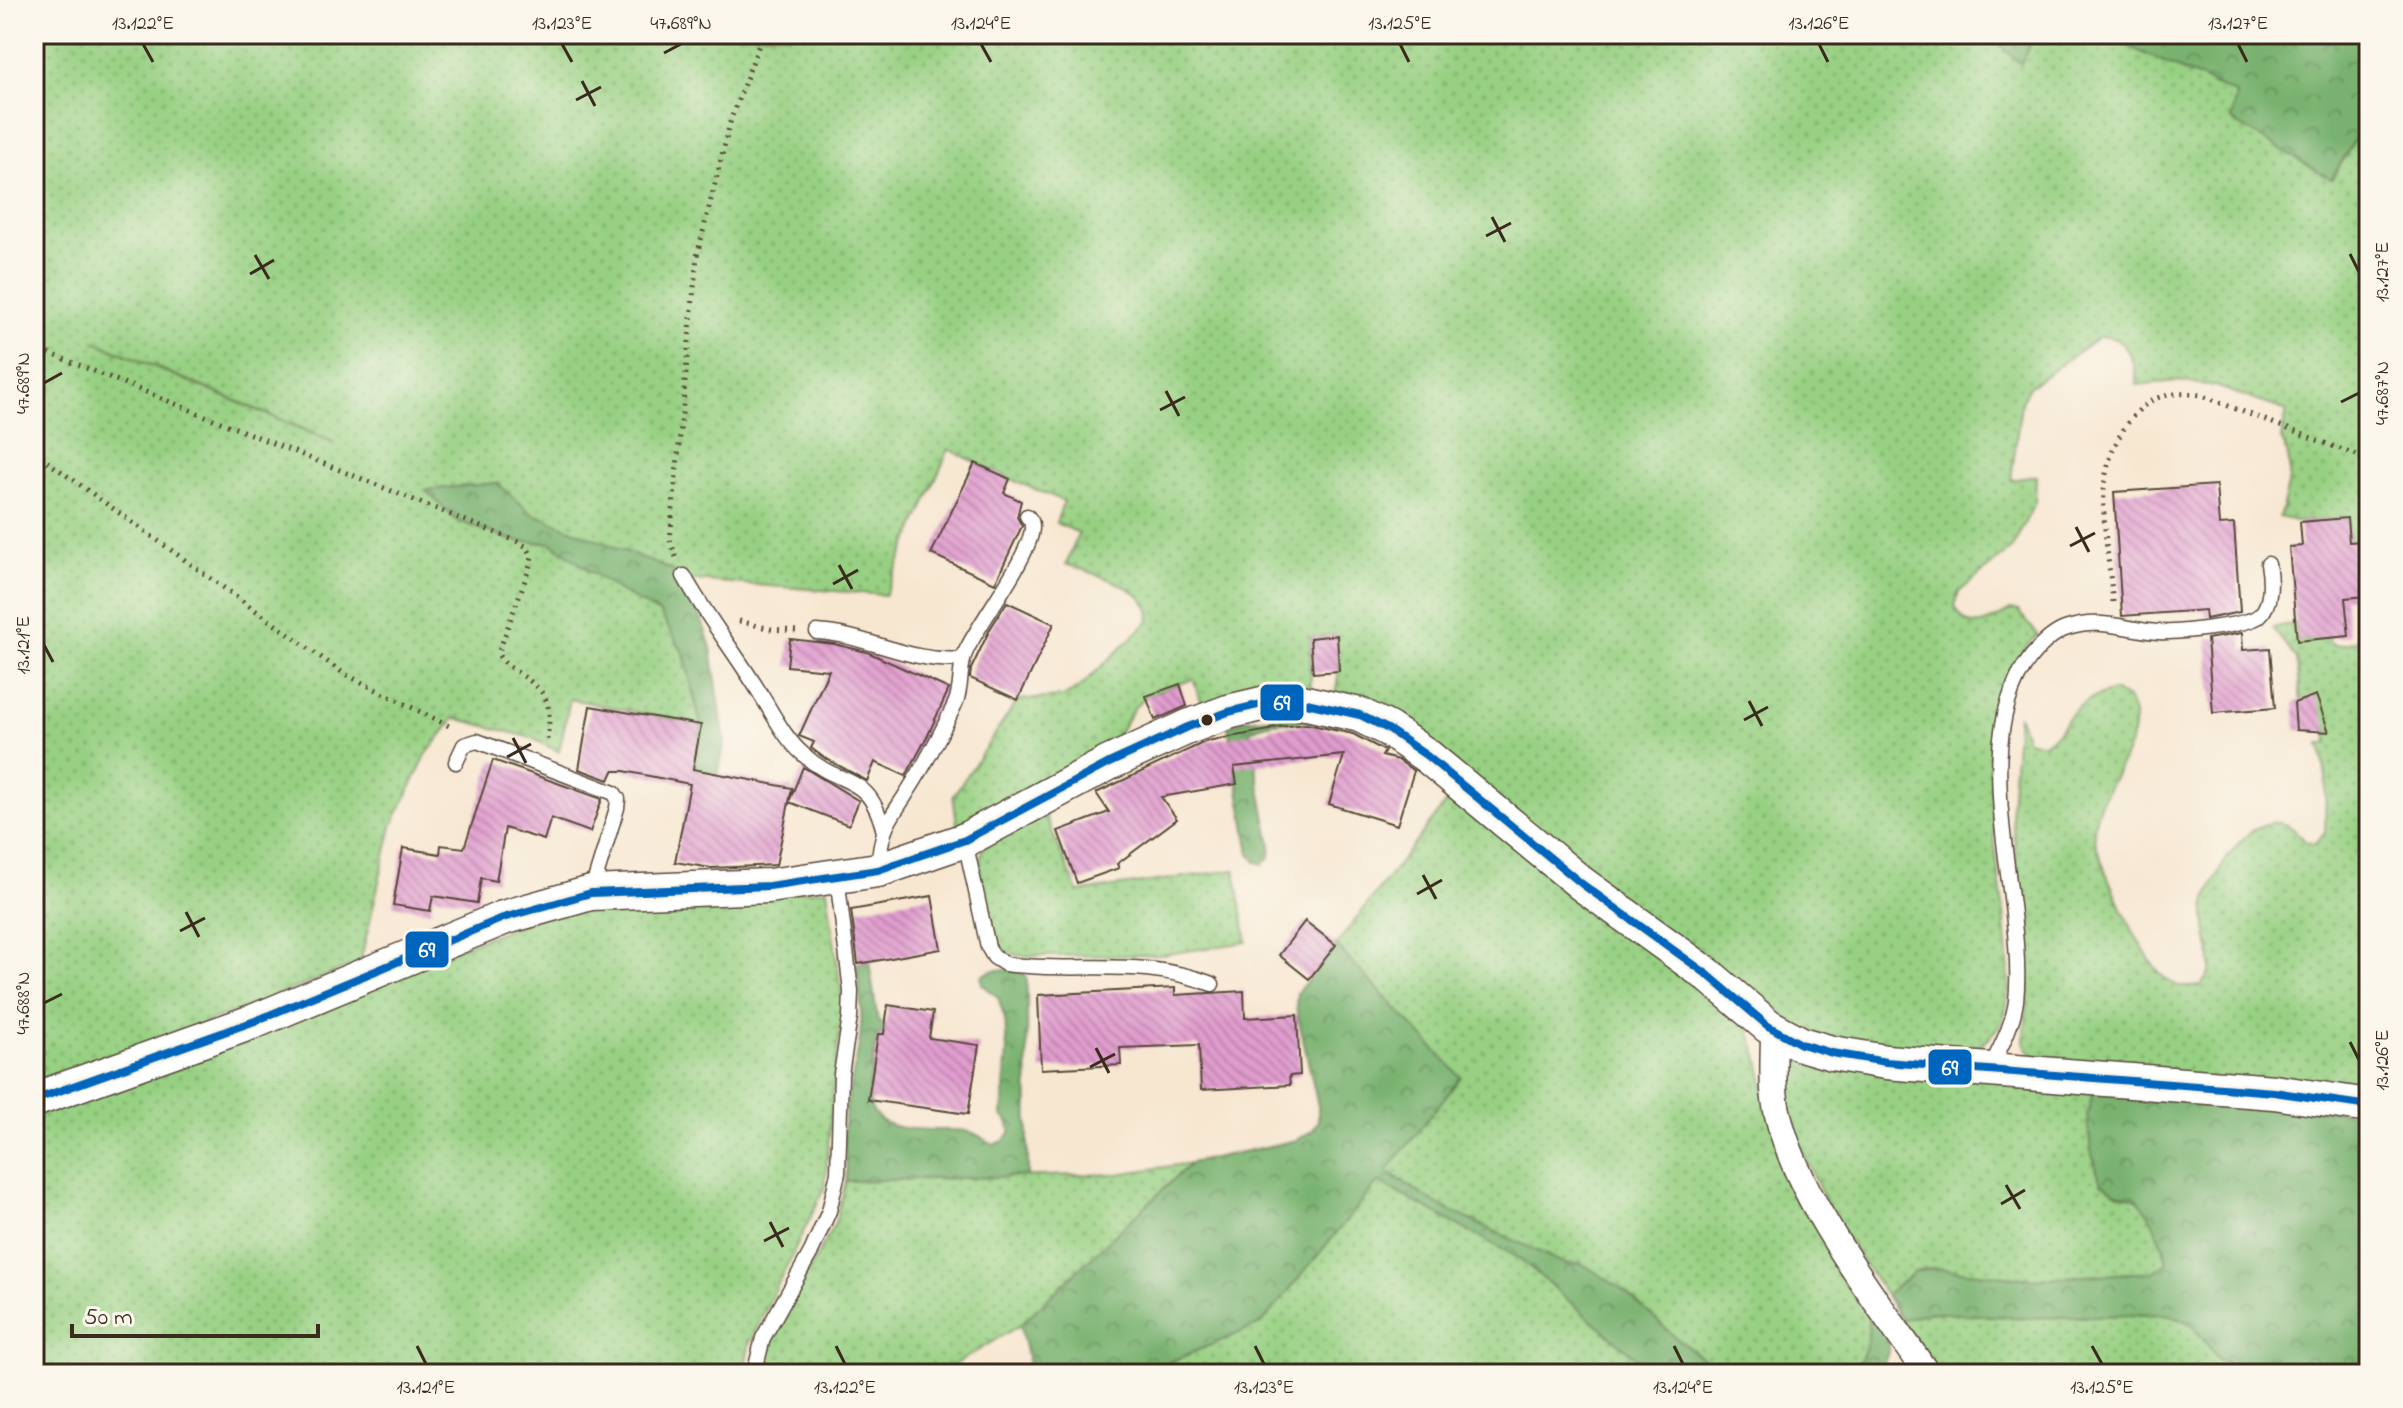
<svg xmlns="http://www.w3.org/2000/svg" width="2403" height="1408" viewBox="0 0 2403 1408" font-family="'Indie Flower',sans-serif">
  <defs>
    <pattern id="grass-dots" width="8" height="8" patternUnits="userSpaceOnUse" patternTransform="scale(2)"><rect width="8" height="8" fill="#97d082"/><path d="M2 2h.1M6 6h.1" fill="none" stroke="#7ca96a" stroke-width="1.8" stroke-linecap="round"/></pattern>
    <pattern id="forest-crowns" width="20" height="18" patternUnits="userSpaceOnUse" patternTransform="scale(2)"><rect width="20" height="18" fill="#79b270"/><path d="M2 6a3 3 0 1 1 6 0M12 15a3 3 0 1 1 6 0" fill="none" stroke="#64915b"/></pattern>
    <pattern id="building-back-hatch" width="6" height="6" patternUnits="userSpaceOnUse" patternTransform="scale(2)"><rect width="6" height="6" fill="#e09cce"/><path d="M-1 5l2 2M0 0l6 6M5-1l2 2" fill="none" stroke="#b77fa7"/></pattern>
  </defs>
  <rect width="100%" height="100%" fill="#fbf7ec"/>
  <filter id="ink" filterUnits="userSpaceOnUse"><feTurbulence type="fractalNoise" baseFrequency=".0125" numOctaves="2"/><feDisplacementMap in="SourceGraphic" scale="16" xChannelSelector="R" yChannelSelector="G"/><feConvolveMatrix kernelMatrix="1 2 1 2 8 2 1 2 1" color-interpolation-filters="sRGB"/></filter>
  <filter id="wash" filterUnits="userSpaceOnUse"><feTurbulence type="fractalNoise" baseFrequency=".006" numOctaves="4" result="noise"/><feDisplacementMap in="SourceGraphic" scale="32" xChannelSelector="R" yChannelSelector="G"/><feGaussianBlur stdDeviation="1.8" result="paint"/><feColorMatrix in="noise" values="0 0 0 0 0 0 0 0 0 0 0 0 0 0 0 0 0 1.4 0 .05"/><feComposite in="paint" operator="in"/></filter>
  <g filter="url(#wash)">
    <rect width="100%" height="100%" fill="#f7e7d1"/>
    <path fill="url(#grass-dots)" stroke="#697d50" stroke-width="2" fill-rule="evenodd" d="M34,34H1987L2021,63L2035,34H2101L2236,94L2332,179L2369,116V582L2365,577L2362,541L2349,542L2347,518L2300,522L2279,517C2288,492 2296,463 2281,439L2287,411L2215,386L2177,381L2137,385C2135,362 2127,334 2099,337L2029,387L2021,402L2011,480L2036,476L2035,502L2012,548L1959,592L1955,606C1969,637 1988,622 2011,610L2018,611L2038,635C1969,695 1993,832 2004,914C2007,942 2014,998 2001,1023C1995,1035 1980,1045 1970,1052L1853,1049L1777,1017L1335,696L1339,670L1336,635L1310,638L1311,690L1204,709L1193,679L1146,696L1134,708L1111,746L958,830L953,796L1018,700L1063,697L1081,686L1149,621C1158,589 1089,573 1066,564L1079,533L1056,523L1064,501L1010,479L949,449L885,595L692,580L531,513L497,483L427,490L457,521L516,541L551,543L617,590L660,613L684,654L701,725L570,699L559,752L532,738L455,718L426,755L392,826L360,963L34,1090ZM94,341L334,442V443L95,342Z
      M2296,623L2297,641L2328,638L2332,644C2347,647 2358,640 2369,631V1097L2045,1063L2028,1051L2024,1041L2029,988L2011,807L2018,714L2027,740L2043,744C2061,734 2061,723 2074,711C2085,700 2100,694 2115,691L2128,698C2130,703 2133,710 2134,715C2139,753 2095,793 2094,831C2094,856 2145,965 2166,979C2178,988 2186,988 2200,986C2203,982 2209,976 2210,971C2215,956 2201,922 2206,903C2214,875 2245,816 2282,823C2292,825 2299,835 2306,842L2315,844L2325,833L2326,776L2320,744L2328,743L2327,727L2301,701L2297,659L2272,628Z
      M1455,791L1748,1027L1759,1059L1771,1120L1867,1302L1869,1342L1862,1362L1850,1374H1723L1675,1337L1565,1264L1436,1204L1387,1171L1336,945Z
      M1044,813L1078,892L1235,870L1247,942L1161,955L1028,956C1019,956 1011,955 1004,950C987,936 974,867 983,848Z
      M827,889L843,1006L833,1087L825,1187L749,1344L744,1374H34V1111L563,908Z
      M1805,1059L2094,1089C2080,1137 2092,1153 2117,1193C2123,1195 2131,1196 2136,1199C2152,1207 2164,1246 2167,1263L2152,1272L2031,1279L1933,1268L1915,1272L1886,1295L1834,1221L1789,1120L1786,1076L1791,1066Z
      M1191,1163L1020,1325L939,1374H763L775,1332L835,1223L846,1181L1118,1174Z
      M1378,1182L1519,1258L1655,1374H1142L1261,1324Z
      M1929,1312L2028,1318L2165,1314L2191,1323L2219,1360L2252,1374H1939L1901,1320Z"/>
    <path fill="url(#forest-crowns)" stroke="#5a6e47" stroke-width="2" d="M1987,34H2035L2021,64Z
      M2101,34H2369V116L2331,179L2231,120L2236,94Z
      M497,483L531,513L672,570L701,618L711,648L725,742L718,774L693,769L701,725L684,654L660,613L617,590L551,543L516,541L457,521L425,490Z
      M1308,715L1340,726C1317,721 1268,717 1249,732L1271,845L1270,857L1263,864L1256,862L1250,853L1228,726L1244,720Z
      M1336,945L1461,1077L1387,1171L1436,1204L1565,1264L1581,1263L1622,1289L1675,1337L1723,1374H1655L1519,1258L1378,1182L1261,1324L1140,1374H1031L1020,1325L1191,1163L1297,1140L1313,1130L1318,1121V1106L1296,1007L1297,993Z
      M869,962L878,1022L885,1025L884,1034H878C875,1054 869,1077 869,1097C870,1140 939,1127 966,1131C978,1133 984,1140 994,1144L1004,1141L1011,1131L1008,1121L1002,1116L1007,1049L1005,1019L998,997L982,984L981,977C992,966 1009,970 1023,973L1027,980V995L1028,1176L846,1181C848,1162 843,1144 844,1125C846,1095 856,1068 860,1039C863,1013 860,989 856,964Z
      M2094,1089L2369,1114V1374H2252L2219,1360L2191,1323L2165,1314L2028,1318L1929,1312L1901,1320L1886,1295L1915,1272L1933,1268L2031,1279L2152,1272L2167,1263L2164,1246L2148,1213L2138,1199L2117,1193L2101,1183L2091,1151L2087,1114Z
      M1867,1302C1884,1329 1902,1345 1875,1374H1850C1871,1351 1870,1331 1867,1302Z"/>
    <g id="blocks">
      <path fill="url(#building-back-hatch)" d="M975,463L1010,479L1004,493L1021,501L1017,517L1022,526L995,583L931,554Z
        M2216,485L2219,525L2234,524L2240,612L2206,619L2205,610L2122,616L2114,492Z
        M2347,518L2349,542L2362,541L2367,596L2345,598L2349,636L2297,641L2289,547L2302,546L2300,522Z
        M1007,602L1054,624L1018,700L970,678L971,669L990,629Z
        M2242,633L2243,650L2270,648L2275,708L2213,713L2207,639Z
        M1337,635L1339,671L1313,673L1310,638Z
        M790,639L834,644L867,652L949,689L928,735L906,776L875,762L867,781L823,757L811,748L814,742L799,736L829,670L787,666Z
        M1180,684L1187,706L1155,720L1146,696Z
        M2316,695L2329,732L2296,730L2294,703Z
        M590,706L701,725L693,769L792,788L776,865L711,868L675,862L690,784L624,771H613L609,780L579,769Z
        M1307,724L1353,734L1385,751L1382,756L1398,760L1414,771L1397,825L1329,804L1344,755L1234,767L1237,784L1161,797L1177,819L1117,864L1119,868L1077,883L1058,831L1109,812L1096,793L1207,741L1270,730V728Z
        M493,760L602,799L590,832L551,818L544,840L505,828L496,881L481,878L477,903L433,896L430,911L393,905L403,848L440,854L441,845L464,848Z
        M803,767L859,801L849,825L789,802Z
        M932,896L941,949L858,964L851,910Z
        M1305,921L1336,945L1309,979L1279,955Z
        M1175,988V995L1244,991L1245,1018L1297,1015L1300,1075L1289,1076L1290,1085L1201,1090L1199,1045L1120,1048L1121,1065L1041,1069L1038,995Z
        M888,1005L933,1012L929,1038L979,1045L968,1114L868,1100L878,1034H884Z"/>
    </g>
  </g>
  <g filter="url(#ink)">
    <use href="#blocks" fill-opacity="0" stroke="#574639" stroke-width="2"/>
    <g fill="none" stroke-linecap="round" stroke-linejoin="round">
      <g stroke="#574639" stroke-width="17">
        <path id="service" d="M684,576C706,616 734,651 758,690C772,712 784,738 804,755C841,789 869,770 884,832
          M817,632C869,635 910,664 963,659
          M456,762L464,745L477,741L614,793L618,799L617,808L591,893
          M965,841L988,947L994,957L1005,964C1079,974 1138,956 1212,984
          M878,869C879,857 880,845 884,833C889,817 900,805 908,791C926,763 941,734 955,704C963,687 958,668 966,651C979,622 1032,554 1032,527C1032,521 1031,521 1027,516
          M1990,1069C2000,1048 2013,1025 2016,1001C2027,901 1963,744 2031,657C2040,646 2054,632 2068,628C2100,617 2127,630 2158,632C2175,633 2247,626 2259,616C2272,605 2271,580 2268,564
          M754,1374L763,1338L811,1252L829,1211L838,1173L841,1074L850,1017L851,991L837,877"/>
      </g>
      <g stroke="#574639" stroke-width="29">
        <path id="minor" d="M1774,1030C1774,1058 1771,1088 1778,1115C1798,1201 1877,1301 1927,1374"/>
      </g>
      <g stroke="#574639" stroke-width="37">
        <path id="tertiary" d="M34,1100L255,1021L503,918L591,893L769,886L878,870L965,840L1109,763L1188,727L1228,712L1266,703L1302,702L1360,715L1388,729L1427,756L1582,884L1708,975L1768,1026L1801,1044L1832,1053L1886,1062L2274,1092L2369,1106"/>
      </g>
      <path stroke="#574639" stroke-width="5" stroke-dasharray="2 6" stroke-linecap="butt" d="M34,347L516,541L527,547L532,556L529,569L498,654C503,663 509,667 517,672C550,693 553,705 546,744
        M34,452L343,673L451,727
        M676,557L670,540L697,256L731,119L763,34
        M2113,602C2110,569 2102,523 2104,491C2105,458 2125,412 2157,398C2171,393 2186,393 2200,395L2369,460
        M739,621L771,629L796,631"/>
      <use href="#service" stroke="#fff" stroke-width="14"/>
      <use href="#minor" stroke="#fff" stroke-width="26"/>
      <use href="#tertiary" stroke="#fff" stroke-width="34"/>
      <g stroke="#fbf7ec" stroke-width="14">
        <path id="bus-1" d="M34,1100L255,1021L503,918L591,893L769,886L878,870L965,840L1109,763L1188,727L1228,712L1266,703L1302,702L1360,715L1388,729L1427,756L1582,884L1708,975L1768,1026L1801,1044L1832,1053L1886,1062L2274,1092L2369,1106"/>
      </g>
      <use href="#bus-1" stroke="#0065bd" stroke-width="8"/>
    </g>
  </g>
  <path fill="none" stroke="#3b2a1e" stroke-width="3" d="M143,44L153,62M562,44L572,62M981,44L991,62M1400,44L1409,62M1819,44L1828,62M2238,44L2247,62M664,53L681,44M582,81L595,106M576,100L601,87M1492,217L1505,242M1486,236L1511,223M2350,254L2359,272M255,255L269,279M250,274L274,260M44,383L62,373M1166,391L1179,416M2341,402L2359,393M1160,410L1185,397M2076,527L2089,552M2070,546L2095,533M839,565L852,589M833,584L858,570M44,645L53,662M1749,701L1762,726M1744,720L1768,707M513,738L526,763M507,757L531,744M1423,875L1436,899M1417,894L1442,880M186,912L199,937M180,931L205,918M44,1003L62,994M2350,1042L2359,1060M1096,1048L1109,1073M1090,1067L1115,1054M2006,1185L2020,1209M2001,1204L2025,1190M770,1222L783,1247M764,1241L789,1228M417,1346L426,1364M836,1346L845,1364M1255,1346L1264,1364M1674,1346L1683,1364M2092,1346L2102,1364"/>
  <circle fill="#3b2a1e" stroke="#fbf7ec" stroke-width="3" cx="1207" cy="720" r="7"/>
  <g stroke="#fbf7ec" stroke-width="3">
    <rect x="1259" y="683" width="46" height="39" rx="8" fill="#0065bd"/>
    <rect x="404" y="930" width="46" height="39" rx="8" fill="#0065bd"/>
    <rect x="1927" y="1048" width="46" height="38" rx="8" fill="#0065bd"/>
  </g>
  <g font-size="22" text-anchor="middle" font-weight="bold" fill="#fff">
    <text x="1282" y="710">69</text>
    <text x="427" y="957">69</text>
    <text x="1950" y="1075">69</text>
  </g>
  <rect width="2403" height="1408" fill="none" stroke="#fbf7ec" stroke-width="88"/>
  <path d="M72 1324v12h246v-12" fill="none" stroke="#3b2a1e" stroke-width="4"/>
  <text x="84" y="1324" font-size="24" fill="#3b2a1e" stroke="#fbf7ec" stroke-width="6" paint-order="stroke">50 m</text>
  <rect x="44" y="44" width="2315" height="1320" fill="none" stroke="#3b2a1e" stroke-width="3"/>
  <g font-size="20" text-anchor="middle" fill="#3b2a1e">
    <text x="143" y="29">13.122°E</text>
    <text x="562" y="29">13.123°E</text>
    <text x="681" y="29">47.689°N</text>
    <text x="981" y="29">13.124°E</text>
    <text x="1400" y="29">13.125°E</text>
    <text x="1819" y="29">13.126°E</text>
    <text x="2238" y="29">13.127°E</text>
    <text transform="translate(2381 272) rotate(-90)" y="7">13.127°E</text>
    <text transform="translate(22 383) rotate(-90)" y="7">47.689°N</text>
    <text transform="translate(2381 393) rotate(-90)" y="7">47.687°N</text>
    <text transform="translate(22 645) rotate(-90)" y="7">13.121°E</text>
    <text transform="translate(22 1003) rotate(-90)" y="7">47.688°N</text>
    <text transform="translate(2381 1060) rotate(-90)" y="7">13.126°E</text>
    <text x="426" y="1393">13.121°E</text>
    <text x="845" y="1393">13.122°E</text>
    <text x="1264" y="1393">13.123°E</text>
    <text x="1683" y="1393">13.124°E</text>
    <text x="2102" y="1393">13.125°E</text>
  </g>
</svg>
